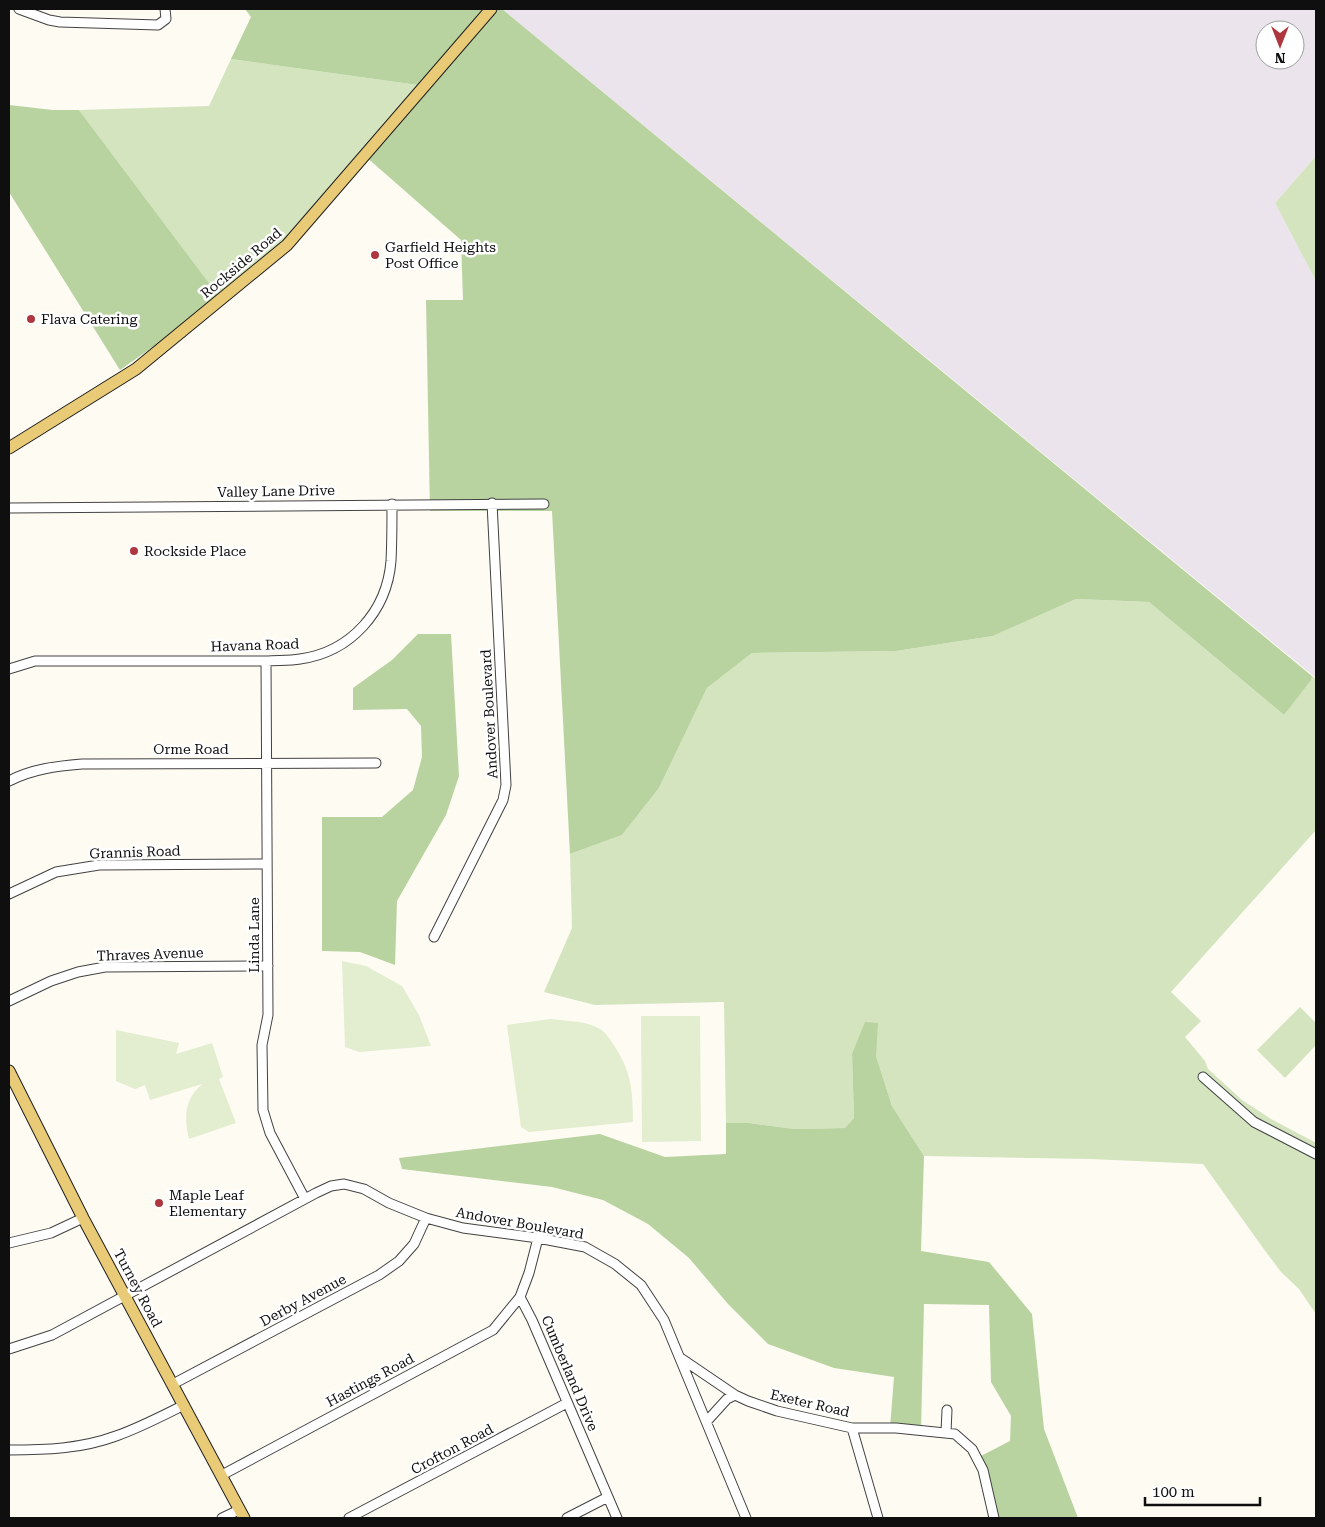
<svg xmlns="http://www.w3.org/2000/svg" width="1325" height="1527" viewBox="0 0 1325 1527" font-family="'Roboto Serif',serif">
  <rect width="100%" height="100%" fill="#fdfbf2"/>
  <path fill="#ebe4ec" fill-rule="evenodd" d="M502,9H1316V156L1275,203L1316,281V678ZM1265,30H1295V60H1265Z"/>
  <path fill="#d3e4bf" d="M231,59L425,86L287,245L221,299L79,110L209,106Z
    M1316,156V281L1275,203Z
    M1076,599L1149,602L1284,715L1312,676L1316,679V830L1171,992L1201,1021L1185,1037L1205,1061L1208,1069L1242,1100L1271,1119L1316,1143V1314L1299,1289L1281,1272L1263,1248L1203,1164L1091,1159L924,1156L892,1106L876,1056L852,1054L854,1118L845,1128L794,1129L749,1123H726L724,1002L595,1005L544,992L572,928L570,854L622,835L659,788L707,688L752,653L896,651L993,636Z
    M1300,1007L1316,1023V1045L1285,1078L1257,1050Z"/>
  <path fill="#b8d3a0" d="M245,9H483L487,12L492,9H502L1312,676L1311,680L1284,715L1149,602L1076,599L993,636L896,651L752,653L707,688L659,788L622,835L570,854L552,511H430L426,300H463L461,240L365,156L425,86L231,59L251,17Z
    M9,105L53,110H79L221,299L120,370L9,192Z
    M418,634H451L459,776L446,815L397,901L395,965L360,952L322,951V817H382L413,790L422,757L421,726L407,709L353,710V688L392,660Z
    M865,1022L878,1023L876,1056L892,1106L924,1156L921,1251L989,1262L1032,1314L1044,1429L1078,1518H994L977,1458L1010,1441L1011,1416L991,1382L989,1305L924,1304L921,1430L890,1428L894,1377L834,1368L768,1344L728,1304L689,1258L648,1224L603,1200L552,1187L402,1169L399,1158L600,1134L665,1157L726,1154V1123H749L794,1129L845,1128L854,1118L852,1054Z"/>
  <path fill="#e3edcf" d="M342,961L366,966L402,986L419,1015L431,1046L359,1052L345,1047Z
    M641,1016H700L701,1141L642,1142Z
    M551,1019C567,1021 587,1021 600,1029C605,1032 610,1039 613,1044C631,1070 633,1091 633,1122L529,1132L521,1127L507,1025Z
    M116,1030L179,1043L176,1054L212,1043L223,1077L219,1079L236,1123L189,1139C184,1117 184,1100 202,1084L150,1100L145,1085L135,1089L116,1081Z"/>
  <g fill="none" stroke-linecap="round" stroke-linejoin="round">
    <path stroke="#4c92bd" stroke-width="2.5" d="M1316,9V10"/>
    <g stroke="#424242" stroke-width="11">
      <path id="minor" d="M19,9L49,20L60,22L158,25L166,19L165,9
        M9,508L544,504
        M266,661L268,1015L262,1045L263,1110L270,1133L305,1199
        M9,669L35,661H266C277,660 289,661 300,659C351,652 387,611 391,561C392,542 392,523 392,504
        M9,781C32,769 57,766 82,764L376,763
        M9,894L56,872L99,865L267,864
        M434,937L503,800L506,785L492,503
        M9,1001L51,981L78,972L105,967L268,966
        M1203,1077L1254,1122L1316,1154
        M9,1243L51,1233L83,1218
        M520,1297L532,1320L617,1518
        M9,1349L52,1335L316,1193L331,1186L344,1184L364,1189L389,1203L426,1218L463,1228L538,1238L585,1247L615,1264L641,1285L664,1320L746,1518
        M682,1359L735,1395L748,1401L777,1411L852,1428H896L955,1434L972,1449L983,1470L994,1518
        M173,1384L379,1275L399,1261L414,1244L426,1218
        M707,1421L727,1399L735,1395
        M852,1428L878,1518
        M946,1432L947,1410
        M9,1450C45,1450 81,1449 116,1436C139,1428 162,1416 184,1405
        M222,1475L493,1330L520,1297L529,1273L538,1238
        M222,1518L239,1510
        M349,1518L567,1403
        M567,1518L608,1497"/>
    </g>
    <g stroke="#202020" stroke-width="13">
      <path id="major" d="M9,448L136,369L287,245L491,9
        M9,1071L83,1218L244,1518"/>
    </g>
    <use href="#minor" stroke="#fff" stroke-width="9"/>
    <use href="#major" stroke="#e8ca77" stroke-width="11"/>
  </g>
  <g fill="#ae373f" stroke="#fff" stroke-width="2">
    <circle cx="375" cy="255" r="5"/>
    <circle cx="31" cy="319" r="5"/>
    <circle cx="134" cy="551" r="5"/>
    <circle cx="159" cy="1203" r="5"/>
  </g>
  <g text-anchor="middle" dominant-baseline="central" stroke-width="5" stroke-linejoin="round" paint-order="stroke">
    <g font-size="14" fill="#0f0f0f" stroke="#fff" text-anchor="start">
      <text x="385" y="247">Garfield Heights<tspan x="385" dy="16">Post Office</tspan></text>
      <text x="41" y="319">Flava Catering</text>
      <text x="144" y="551">Rockside Place</text>
      <text x="169" y="1195">Maple Leaf<tspan x="169" dy="16">Elementary</tspan></text>
    </g>
    <g font-size="14" fill="#0f0f0f" stroke="#fff">
      <text transform="translate(241 263) rotate(-40)">Rockside Road</text>
      <text transform="translate(276 491) rotate(-1)">Valley Lane Drive</text>
      <text transform="translate(255 645) rotate(-2)">Havana Road</text>
      <text transform="translate(489 714) rotate(-93)">Andover Boulevard</text>
      <text x="191" y="749">Orme Road</text>
      <text transform="translate(135 852) rotate(-2)">Grannis Road</text>
      <text transform="translate(254 935) rotate(-90)">Linda Lane</text>
      <text transform="translate(150 954) rotate(-2)">Thraves Avenue</text>
      <text transform="translate(520 1223) rotate(10)">Andover Boulevard</text>
      <text transform="translate(138 1288) rotate(62)">Turney Road</text>
      <text transform="translate(303 1300) rotate(-28)">Derby Avenue</text>
      <text transform="translate(570 1373) rotate(67)">Cumberland Drive</text>
      <text transform="translate(370 1380) rotate(-28)">Hastings Road</text>
      <text transform="translate(810 1403) rotate(13)">Exeter Road</text>
      <text transform="translate(452 1449) rotate(-28)">Crofton Road</text>
    </g>
  </g>
  <rect width="1325" height="1527" fill="none" stroke="#0f0f0f" stroke-width="20"/>
  <g transform="translate(1280 45) rotate(180)"><circle r="24" fill="#ffffff" stroke="#9f9f9f"/>
  <path d="M0-4L9 19L0 12L-9 19Z" fill="#ae373f"/>
  <text y="-8" font-size="14" font-weight="bold" text-anchor="middle" fill="#0f0f0f">N</text>
  </g>
  <path d="M1145 1497v8h115v-8" fill="none" stroke="#0f0f0f" stroke-width="2.5"/>
  <text x="1152" y="1497" font-size="15" fill="#0f0f0f" stroke="#ffffff" stroke-width="4" paint-order="stroke">100 m</text>
</svg>
